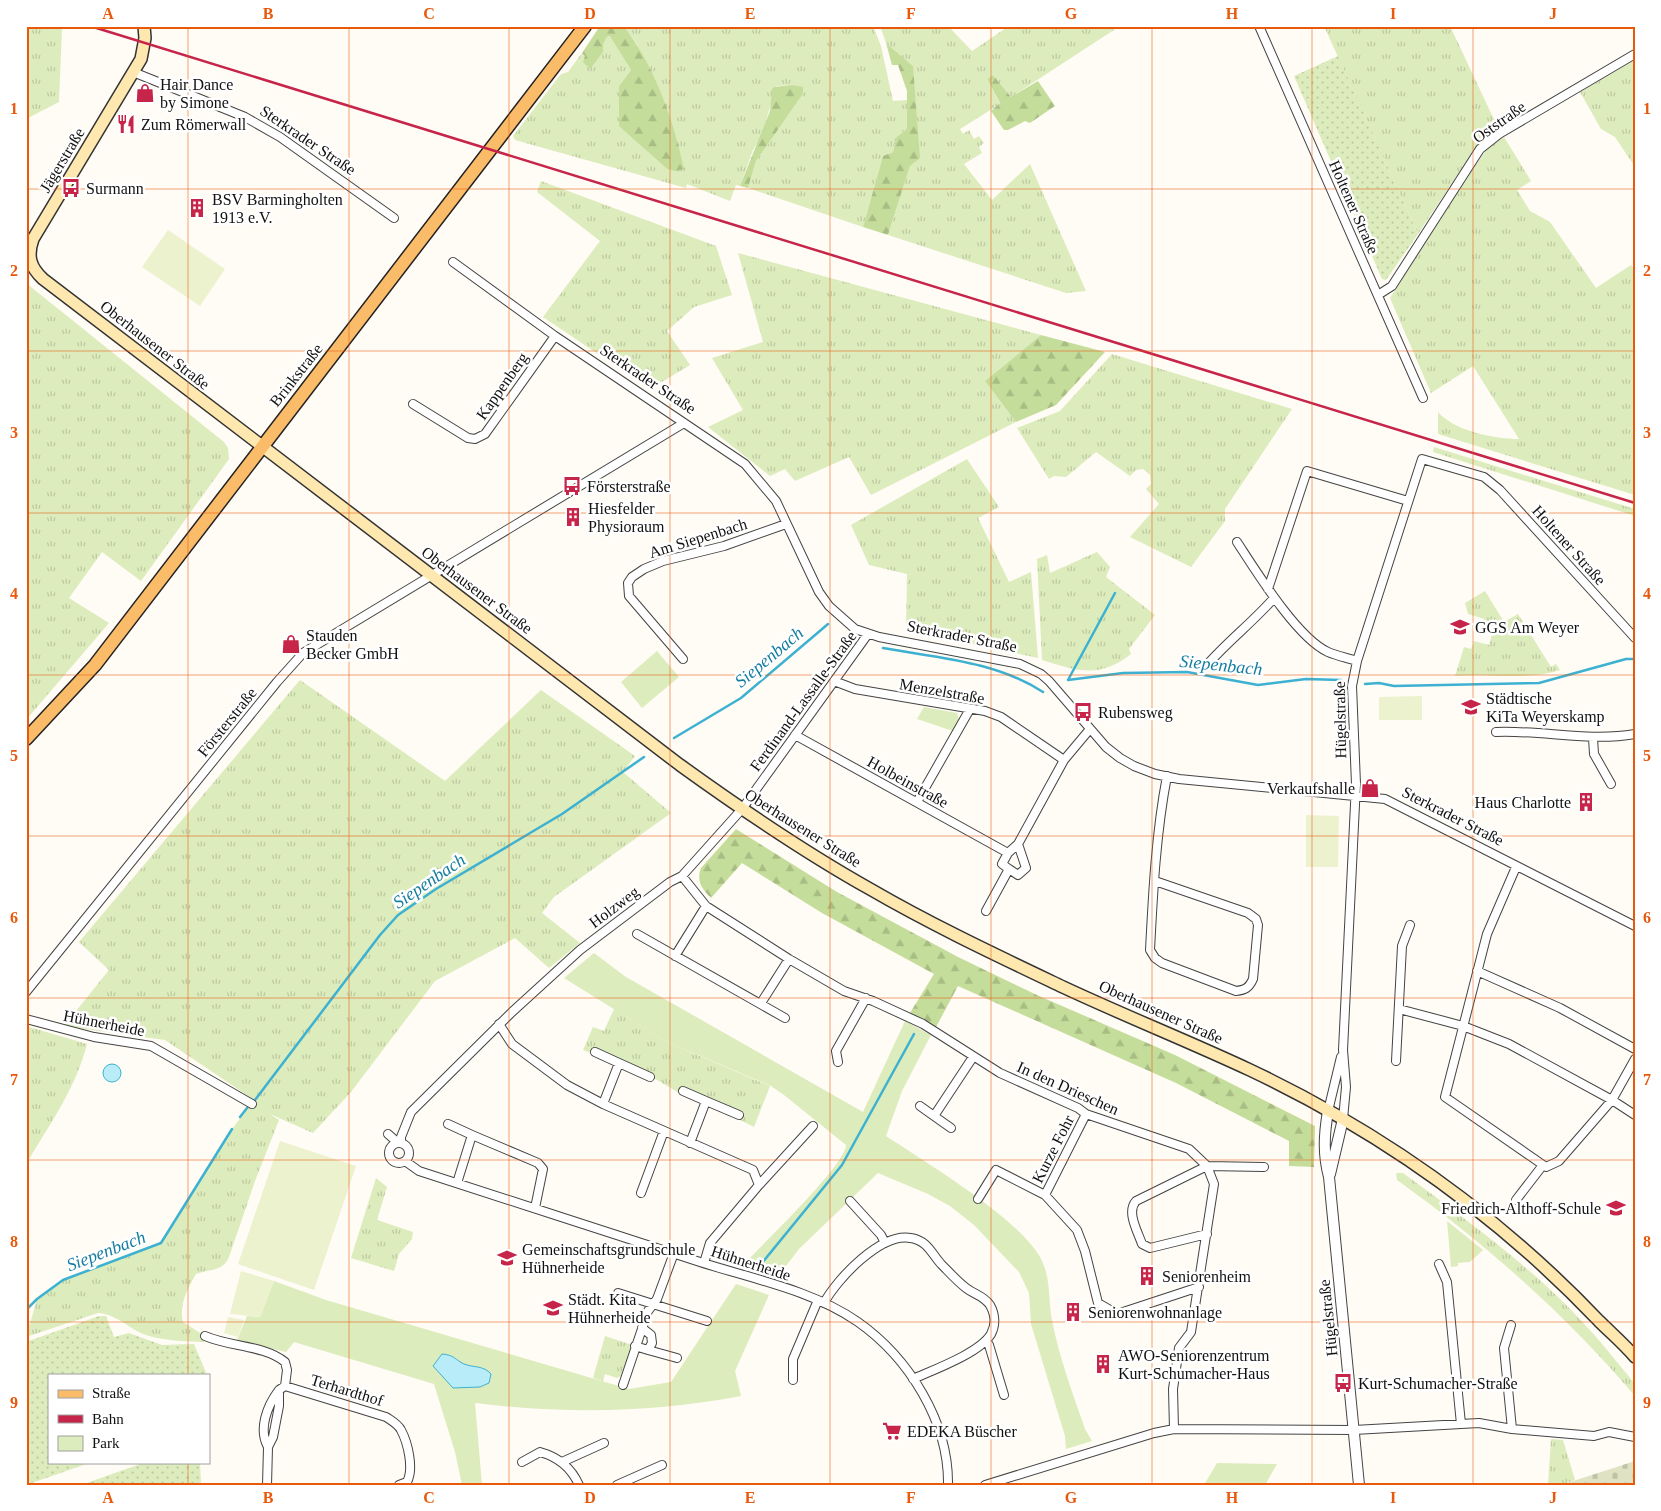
<svg xmlns="http://www.w3.org/2000/svg" width="1661" height="1511" viewBox="0 0 1661 1511" font-family="Georgia,serif">
  <defs>
    <pattern id="grass-tufts" width="24" height="20" patternUnits="userSpaceOnUse" patternTransform="scale(1.25)"><rect width="24" height="20" fill="#ddecbc"/><path d="M3 7l-1-3M5 7V3M7 7l1-3M15 17l-1-3M17 17v-4M19 17l1-3" fill="none" stroke="#bdc9a1"/></pattern>
    <pattern id="forest-firs" width="22" height="20" patternUnits="userSpaceOnUse" patternTransform="scale(1.25)"><rect width="22" height="20" fill="#c5dd9b"/><path d="M5 1l3.5 6h-7zM16 11l3.5 6h-7z" fill="#a8bd84"/></pattern>
    <pattern id="cemetery-stones" width="16" height="16" patternUnits="userSpaceOnUse" patternTransform="scale(1.25)"><rect width="16" height="16" fill="#dfe3c3"/><path d="M2 7V4a2 2 0 0 1 4 0v3zM10 15v-3a2 2 0 0 1 4 0v3z" fill="#bec2a6"/></pattern>
    <pattern id="garden-dots" width="8" height="8" patternUnits="userSpaceOnUse" patternTransform="scale(1.25)"><rect width="8" height="8" fill="#ddecbc"/><path d="M2 2h.1M6 6h.1" fill="none" stroke="#bdc9a1" stroke-width="1.8" stroke-linecap="round"/></pattern>
  </defs>
  <rect width="100%" height="100%" fill="#fffbf5"/>
  <path fill="url(#grass-tufts)" d="M26,26H52L62,29L59,102L26,119Z
    M624,26H873L881,46L893,101L907,100V129L894,139L895,143L893,152L883,156L863,227L748,188L756,161L803,94L792,85L776,86L762,135L753,150L740,186L736,185L730,201L687,184L686,188L515,140L513,136L561,74L568,72L582,53L585,56L603,52L602,44L607,37L611,36L631,70L619,86L648,152L667,169L637,44Z
    M880,26H948L972,51L1009,26H1120L1011,97L993,75L987,79L1000,104L960,129L963,134L969,130L974,139L979,136L984,143L979,147L982,153L964,164L992,200L1030,164L1086,291L1066,293L888,235L910,166L913,66L886,43Z
    M1324,26H1450L1498,128L1478,144L1418,234Z
    M1635,60V167L1615,137L1601,129L1580,92Z
    M1504,137L1531,181L1517,190L1530,211L1550,222L1596,288L1631,265L1635,271V495L1438,434V412C1454,431 1495,439 1519,439L1473,366L1431,393L1390,298L1475,166L1487,149Z
    M541,181L716,246L732,295L694,307L667,331L690,365L650,389L543,317L600,241L537,192Z
    M738,253L1041,335L985,381L1016,422L871,495L849,457L795,481L785,469L770,476L708,427L743,410L712,358L763,342Z
    M26,283L224,442L228,448L229,459L141,581L102,552L69,598L109,623L26,720Z
    M1112,354L1292,409L1225,509V521L1191,567L1130,537L1159,504L1146,489L1151,484L1150,475L1143,469L1136,470L1130,476L1096,452L1066,477L1054,476L1049,479L1017,428L1060,411Z
    M1434,447L1635,509V516L1433,452Z
    M967,459L999,507L978,518L1009,582L1031,572L1038,658L906,630L907,574L869,565L851,525Z
    M1097,552L1110,567L1106,577L1155,615L1129,649L1131,654C1099,679 1077,671 1042,660L1037,559L1047,555L1050,573Z
    M1485,591L1504,622L1518,614L1551,667L1556,664L1560,670C1525,681 1490,673 1455,676L1464,647L1471,649L1474,641L1489,645L1493,630L1482,626L1484,619L1468,614L1465,603Z
    M300,680L445,781L541,690L635,756L623,772L671,813L554,897L542,913L580,943L549,968L515,938L435,981L351,1092L313,1133L270,1114L279,1120L255,1181L229,1257C223,1272 208,1269 196,1274C187,1290 179,1304 183,1322L205,1336L204,1342C184,1341 161,1341 143,1334C127,1327 116,1314 98,1313L26,1337V1326L30,1324L37,1299L63,1280L161,1243L232,1129L254,1100L165,1040L64,1026L109,970L79,942Z
    M614,1009L665,1041L770,1086L754,1127L738,1119L741,1113L681,1089L679,1093L652,1077L583,1050L593,1027L604,1031Z
    M26,1026L87,1044C76,1087 52,1121 29,1159L26,1157Z
    M1396,1173H1403C1468,1221 1534,1268 1588,1328C1603,1344 1616,1361 1630,1378L1635,1384V1396C1565,1314 1485,1243 1397,1180Z
    M376,1178L387,1187L377,1220L413,1232L412,1239L399,1254L394,1271L351,1258Z
    M605,1336L632,1345L621,1376L617,1378L605,1374L603,1381L593,1378Z
    M1551,1439L1563,1440L1575,1480L1561,1485H1548Z"/>
  <path fill="url(#forest-firs)" d="M600,26H624C655,68 673,118 684,169L675,171L667,169L619,126V86L631,70L610,36L607,37L603,44V52L590,69L583,62L585,56L582,53Z
    M886,43L913,66L920,158L910,166L888,235L863,227L883,156L893,152L895,143L894,139L907,129V91L898,65H892Z
    M993,75L1011,97L1038,81L1055,106L1030,123L1025,121L1008,130H1004L991,111L1000,103L987,79Z
    M792,85L803,87V94L756,161L748,188L740,186L770,111L772,89L774,87Z
    M1041,335L1105,352L1056,405L1016,422L985,381Z
    M736,829L837,892L958,957L1039,996L1175,1055L1315,1126L1314,1167L1289,1166V1141L1176,1083L958,986L936,1027L910,1013L934,974L822,913L742,863L711,898C702,889 696,881 701,868Z"/>
  <path fill="url(#cemetery-stones)" d="M1635,1461V1485H1561Z"/>
  <path fill="#ddecbc" d="M657,651L679,677L642,708L621,682Z
    M924,707L957,713L959,719L953,731L917,719Z
    M594,953L626,977L863,1112L905,1021L931,1035L902,1091L886,1136C925,1162 1024,1221 1042,1261C1051,1280 1048,1300 1052,1320C1059,1357 1073,1394 1085,1429L1092,1441L1066,1449L1065,1436L1031,1324L1029,1293L1019,1272L974,1225L950,1206L928,1194L878,1173L799,1249L776,1279L741,1267C759,1248 846,1165 846,1145L784,1095L771,1086L665,1041L564,978Z
    M1447,1221L1483,1250L1470,1262L1458,1263V1266L1451,1267Z
    M274,1281L326,1300L629,1389L671,1382L736,1284L769,1295L735,1371L741,1396C650,1413 567,1414 475,1403L482,1485H462L455,1452L434,1384L294,1342L286,1352L237,1340L247,1316L260,1317Z
    M1217,1463L1277,1464L1265,1485H1204Z"/>
  <path fill="url(#garden-dots)" d="M1338,56L1418,234L1386,280L1382,279L1294,76Z
    M99,1316H106L114,1337L129,1333L162,1345L194,1344L207,1375H49V1462H92L26,1485V1342Z
    M146,1462H200L201,1485H81Z"/>
  <path fill="#edf2ce" d="M168,230L225,269L200,306L142,267Z
    M1422,696V720H1379V697Z
    M1306,815L1339,816L1338,867H1306Z
    M280,1141L356,1166L314,1290L238,1264Z
    M241,1271L274,1281L260,1317L230,1314Z
    M228,1317L244,1320L238,1337L224,1333Z"/>
  <path fill="#b8ecf8" stroke="#3db1d1" d="M103 1073a9 9 0 1 1 18 0a9 9 0 1 1-18 0Z
    M442,1354C455,1355 455,1360 464,1364C474,1368 483,1365 491,1374L489,1383L480,1387L453,1388L433,1366Z"/>
  <g fill="none" stroke-linecap="round" stroke-linejoin="round">
    <path stroke="#3db1d1" stroke-width="2.5" d="M883,648C938,658 995,661 1043,692
      M1068,680L1123,673L1187,672L1258,685L1306,679L1341,680
      M1068,680L1115,593
      M1365,684L1379,683L1394,686L1539,683L1626,659H1635
      M674,738L741,698L828,624
      M255,1100L380,935L398,915L436,889L562,814L644,757
      M240,1117L247,1108
      M758,1268L842,1165L914,1034
      M26,1310L37,1299L63,1280L161,1243L232,1129"/>
    <g stroke="#444" stroke-width="10">
      <path id="minor" d="M1259,26L1423,398
        M133,72L245,117L280,137L394,218
        M453,262L555,336L745,464L776,501L819,592L829,606L855,629L879,637L1020,664L1041,674L1049,681L1106,747L1120,758L1134,766L1155,774L1179,779L1385,799L1635,926
        M1378,295L1392,286L1480,149L1499,134L1635,54
        M413,404L468,438L475,439L485,434L555,336
        M1237,542C1256,571 1297,638 1328,652C1337,656 1348,658 1357,661
        M1268,589L1307,471L1408,501
        M683,659L629,596L628,583L632,577L644,569L663,561L724,546L786,524
        M1207,665C1228,641 1253,622 1274,598
        M834,681L855,689L985,711L1001,717L1064,760
        M1496,732C1543,730 1588,742 1635,734
        M795,735L1008,853
        M1593,738L1594,754L1611,784
        M917,802L970,709
        M1516,867L1487,934L1445,1097L1546,1167L1559,1161L1612,1100L1635,1059
        M1009,869L1018,875L1026,868L1018,844
        M682,876L706,906L789,959L844,991L873,1001L923,1024L1000,1073L1078,1108L1086,1114L1189,1149L1207,1166L1214,1184L1191,1332L1179,1348L1173,1389L1174,1429
        M1155,881L1248,913L1256,919L1258,925L1253,979C1249,988 1245,990 1236,991L1162,963L1155,958L1150,950C1153,892 1156,833 1167,776
        M986,911L1009,869L1002,864L1008,853L1018,844L1064,760L1090,729
        M637,934L785,1018
        M675,956L706,906
        M1477,971L1560,1008L1635,1049
        M26,992L277,682L303,653L684,423
        M761,1003L789,959
        M1399,1009L1463,1026L1509,1044L1612,1100L1635,1115
        M26,1019L94,1037L151,1046L252,1104
        M499,1024L512,1044L567,1085L603,1104L753,1170L759,1185L710,1243L704,1263
        M595,1052L619,1063
        M1396,1061L1402,946L1410,925
        M838,1062L836,1051L866,998
        M683,1091L706,1101
        M603,1104L619,1063L650,1077
        M920,1106L934,1116
        M1328,1111L1341,1057
        M1343,1119L1346,1087L1343,1050L1356,784L1352,686L1357,661L1422,459L1484,477L1500,490L1635,638
        M448,1124L472,1135
        M951,1128L934,1116L973,1057
        M388,1134L397,1142
        M401,1142V1137L411,1112L512,1012L580,950L670,882L682,876L742,809L868,634
        M389 1153a10 10 0 1 1 20 0a10 10 0 1 1-20 0Z
        M690,1143L706,1101L739,1115
        M405,1161L419,1171C513,1201 606,1232 700,1262C753,1279 812,1290 858,1322C909,1358 949,1422 948,1485
        M457,1183L472,1135L538,1163L543,1169L535,1208
        M759,1185L813,1126
        M641,1193L664,1131
        M1045,1195L1086,1114
        M978,1199L996,1170L1045,1195L1077,1230L1085,1251L1098,1303L1117,1314L1199,1287
        M1516,1200L1543,1165
        M850,1201L881,1235L885,1243
        M1207,1234L1150,1248L1142,1244C1138,1232 1126,1212 1136,1201L1207,1166L1264,1167
        M1439,1264L1447,1282L1461,1424
        M618,1293L707,1321
        M824,1303C837,1279 881,1232 911,1238C928,1241 931,1253 941,1264C949,1272 957,1281 966,1288C975,1295 983,1295 990,1305C995,1314 996,1325 991,1334C980,1353 933,1370 913,1379
        M1511,1325L1504,1348L1512,1429
        M205,1336C230,1347 264,1345 285,1362L287,1370L285,1386L279,1390V1406L273,1437L268,1447L267,1485
        M986,1341L989,1345L1004,1395
        M635,1346L648,1350L652,1343L651,1335L642,1328
        M648,1350L677,1358
        M793,1380V1359L818,1300
        M623,1385L648,1311L657,1299L674,1253
        M285,1386L386,1417C392,1421 398,1424 401,1430C408,1443 414,1469 407,1482L399,1485
        M268,1447C258,1429 267,1406 279,1390
        M522,1462L540,1452C558,1457 571,1467 579,1485
        M562,1462L604,1443
        M617,1485L662,1465
        M985,1485L1154,1433L1174,1429L1354,1430L1479,1423L1512,1429L1594,1436L1609,1432L1635,1437"/>
    </g>
    <g stroke="#444" stroke-width="12">
      <path id="tertiary" d="M1328,1111C1324,1135 1323,1154 1329,1177L1359,1485
        M1330,1174L1343,1119"/>
    </g>
    <g stroke="#333" stroke-width="14">
      <path id="secondary" d="M144,26L145,38L141,59L33,239C27,256 30,267 43,279L680,765C741,809 804,852 870,889C932,925 998,956 1063,987C1125,1016 1188,1041 1250,1070C1381,1132 1499,1216 1599,1321C1611,1333 1624,1344 1635,1357"/>
    </g>
    <g stroke="#222" stroke-width="15">
      <path id="primary" d="M26,739L95,665L585,26"/>
    </g>
    <use href="#minor" stroke="#fff" stroke-width="8"/>
    <use href="#tertiary" stroke="#fff" stroke-width="10"/>
    <use href="#secondary" stroke="#ffe8b0" stroke-width="11"/>
    <use href="#primary" stroke="#fbbc69" stroke-width="12"/>
    <path stroke="#c62449" stroke-width="2.5" d="M90,26L1635,503"/>
  </g>
  <path fill="none" stroke="#e8590c" stroke-width="1" stroke-opacity="0.55" d="M188,26V1375M349,26V1485M509,26V1485M670,26V1485M830,26V1485M991,26V1485M1152,26V1485M1312,26V1485M1473,26V1485M26,189H1635M26,351H1635M26,513H1635M26,675H1635M26,836H1635M26,998H1635M26,1160H1635M26,1322H1635M188,1462V1485"/>
  <defs>
    <g id="shop-bare" transform="scale(1.5)"><path d="M-5-2.5h2.3a2.7 3.5 0 0 1 5.4 0H5L5.5 6h-11ZM-1.5-2.5h3a1.5 2.3 0 0 0-3 0Z" fill="#c62449" stroke="#fff" stroke-width="2.5" paint-order="stroke"/></g>
    <g id="restaurant-bare" transform="scale(1.5)"><path d="M-5-6h1v4h1v-4h1v4h1v-4h1v5L-1.5 .5V6h-2V.5L-5-1ZM5-6V6H3V1.5H1.5Q1.5-4 5-6Z" fill="#c62449" stroke="#fff" stroke-width="2.5" paint-order="stroke"/></g>
    <g id="bus-bare" transform="scale(1.5)"><path d="M-5-6H5V4H4V6H2V4H-2V6H-4V4H-5ZM-3.5-4V0h7V-4ZM-3.5 1.2v1.5H-2V1.2ZM2 1.2v1.5H3.5V1.2Z" fill="#c62449" stroke="#fff" stroke-width="2.5" paint-order="stroke"/></g>
    <g id="building-bare" transform="scale(1.5)"><path d="M-4-6H4V6H1V3H-1V6H-4ZM-2.5-4.3h1.7v1.8h-1.7ZM.8-4.3h1.7v1.8H.8ZM-2.5-1h1.7V.8h-1.7ZM.8-1h1.7V.8H.8Z" fill="#c62449" stroke="#fff" stroke-width="2.5" paint-order="stroke"/></g>
    <g id="school-bare" transform="scale(1.5)"><path d="M0-5L7-2L0 1L-7-2ZM-4 1L0 2.5L4 1V4Q0 6-4 4Z" fill="#c62449" stroke="#fff" stroke-width="2.5" paint-order="stroke"/></g>
    <g id="supermarket-bare" transform="scale(1.5)"><path d="M-6-5.5h2.5l.6 2H6L4.5 2H-2.5L-4.4-4H-6ZM-1.5 3.2a1.3 1.3 0 1 0 .1 0ZM3 3.2a1.3 1.3 0 1 0 .1 0Z" fill="#c62449" stroke="#fff" stroke-width="2.5" paint-order="stroke"/></g>
  </defs>
  <g fill-rule="evenodd">
    <use href="#shop-bare" x="145" y="93"/>
    <use href="#restaurant-bare" x="126" y="124"/>
    <use href="#bus-bare" x="71" y="188"/>
    <use href="#building-bare" x="197" y="208"/>
    <use href="#bus-bare" x="572" y="486"/>
    <use href="#building-bare" x="573" y="517"/>
    <use href="#school-bare" x="1460" y="627"/>
    <use href="#shop-bare" x="291" y="644"/>
    <use href="#school-bare" x="1471" y="707"/>
    <use href="#bus-bare" x="1083" y="712"/>
    <use href="#shop-bare" x="1370" y="788"/>
    <use href="#building-bare" x="1586" y="802"/>
    <use href="#school-bare" x="1616" y="1208"/>
    <use href="#school-bare" x="507" y="1258"/>
    <use href="#building-bare" x="1147" y="1276"/>
    <use href="#school-bare" x="553" y="1308"/>
    <use href="#building-bare" x="1073" y="1312"/>
    <use href="#building-bare" x="1103" y="1364"/>
    <use href="#bus-bare" x="1343" y="1383"/>
    <use href="#supermarket-bare" x="892" y="1431"/>
  </g>
  <g text-anchor="middle" dominant-baseline="central" stroke-width="5" stroke-linejoin="round" paint-order="stroke">
    <g font-size="16" fill="#111" stroke="#fff" text-anchor="start">
      <text x="160" y="84">Hair Dance<tspan x="160" dy="18">by Simone</tspan></text>
      <text x="141" y="124">Zum Römerwall</text>
      <text x="86" y="188">Surmann</text>
      <text x="212" y="199">BSV Barmingholten<tspan x="212" dy="18">1913 e.V.</tspan></text>
      <text x="587" y="486">Försterstraße</text>
      <text x="588" y="508">Hiesfelder<tspan x="588" dy="18">Physioraum</tspan></text>
      <text x="1475" y="627">GGS Am Weyer</text>
      <text x="306" y="635">Stauden<tspan x="306" dy="18">Becker GmbH</tspan></text>
      <text x="1486" y="698">Städtische<tspan x="1486" dy="18">KiTa Weyerskamp</tspan></text>
      <text x="1098" y="712">Rubensweg</text>
      <text x="1355" y="788" text-anchor="end">Verkaufshalle</text>
      <text x="1571" y="802" text-anchor="end">Haus Charlotte</text>
      <text x="1601" y="1208" text-anchor="end">Friedrich-Althoff-Schule</text>
      <text x="522" y="1249">Gemeinschaftsgrundschule<tspan x="522" dy="18">Hühnerheide</tspan></text>
      <text x="1162" y="1276">Seniorenheim</text>
      <text x="568" y="1299">Städt. Kita<tspan x="568" dy="18">Hühnerheide</tspan></text>
      <text x="1088" y="1312">Seniorenwohnanlage</text>
      <text x="1118" y="1355">AWO-Seniorenzentrum<tspan x="1118" dy="18">Kurt-Schumacher-Haus</tspan></text>
      <text x="1358" y="1383">Kurt-Schumacher-Straße</text>
      <text x="907" y="1431">EDEKA Büscher</text>
    </g>
    <g font-size="16" fill="#111" stroke="#fff">
      <text transform="translate(1499 122) rotate(-35)">Oststraße</text>
      <text transform="translate(308 140) rotate(34)">Sterkrader Straße</text>
      <text transform="translate(62 160) rotate(-59)">Jägerstraße</text>
      <text transform="translate(1354 207) rotate(66)">Holtener Straße</text>
      <text transform="translate(155 345) rotate(38)">Oberhausener Straße</text>
      <text transform="translate(296 375) rotate(-52)">Brinkstraße</text>
      <text transform="translate(648 379) rotate(34)">Sterkrader Straße</text>
      <text transform="translate(502 386) rotate(-55)">Kappenberg</text>
      <text transform="translate(698 538) rotate(-17)">Am Siepenbach</text>
      <text transform="translate(1569 545) rotate(48)">Holtener Straße</text>
      <text transform="translate(477 590) rotate(37)">Oberhausener Straße</text>
      <text transform="translate(962 636) rotate(11)">Sterkrader Straße</text>
      <text transform="translate(942 691) rotate(10)">Menzelstraße</text>
      <text transform="translate(803 701) rotate(-54)">Ferdinand-Lassalle-Straße</text>
      <text transform="translate(1340 720) rotate(-91)">Hügelstraße</text>
      <text transform="translate(227 722) rotate(-51)">Försterstraße</text>
      <text transform="translate(908 782) rotate(29)">Holbeinstraße</text>
      <text transform="translate(1453 816) rotate(27)">Sterkrader Straße</text>
      <text transform="translate(803 828) rotate(32)">Oberhausener Straße</text>
      <text transform="translate(614 907) rotate(-37)">Holzweg</text>
      <text transform="translate(1161 1012) rotate(24)">Oberhausener Straße</text>
      <text transform="translate(104 1023) rotate(11)">Hühnerheide</text>
      <text transform="translate(1068 1088) rotate(24)">In den Drieschen</text>
      <text transform="translate(1053 1149) rotate(-63)">Kurze Fohr</text>
      <text transform="translate(751 1263) rotate(18)">Hühnerheide</text>
      <text transform="translate(1328 1318) rotate(-96)">Hügelstraße</text>
      <text transform="translate(347 1390) rotate(17)">Terhardthof</text>
    </g>
    <g font-size="18" font-style="italic" fill="#157da0" stroke="#fff">
      <text transform="translate(769 657) rotate(-40)">Siepenbach</text>
      <text transform="translate(1221 665) rotate(6)">Siepenbach</text>
      <text transform="translate(429 881) rotate(-34)">Siepenbach</text>
      <text transform="translate(106 1251) rotate(-21)">Siepenbach</text>
    </g>
  </g>
  <rect width="1661" height="1511" fill="none" stroke="#ffffff" stroke-width="55"/>
  <rect x="48" y="1374" width="162" height="90" fill="#ffffff" stroke="#a0a0a0"/>
  <rect x="58" y="1390" width="25" height="8" fill="#fbbc69" stroke="#a0a0a0"/>
  <text x="92" y="1398" font-size="15" fill="#111111">Straße</text>
  <rect x="58" y="1415" width="25" height="8" fill="#c62449" stroke="#a0a0a0"/>
  <text x="92" y="1424" font-size="15" fill="#111111">Bahn</text>
  <rect x="58" y="1436" width="25" height="15" fill="#ddecbc" stroke="#a0a0a0"/>
  <text x="92" y="1448" font-size="15" fill="#111111">Park</text>
  <rect x="28" y="28" width="1606" height="1456" fill="none" stroke="#e8590c" stroke-width="2"/>
  <g font-size="16" text-anchor="middle" font-weight="bold" fill="#e8590c">
    <text x="108" y="19">A</text>
    <text x="268" y="19">B</text>
    <text x="429" y="19">C</text>
    <text x="590" y="19">D</text>
    <text x="750" y="19">E</text>
    <text x="911" y="19">F</text>
    <text x="1071" y="19">G</text>
    <text x="1232" y="19">H</text>
    <text x="1393" y="19">I</text>
    <text x="1553" y="19">J</text>
    <text x="14" y="114">1</text>
    <text x="1647" y="114">1</text>
    <text x="14" y="276">2</text>
    <text x="1647" y="276">2</text>
    <text x="14" y="438">3</text>
    <text x="1647" y="438">3</text>
    <text x="14" y="599">4</text>
    <text x="1647" y="599">4</text>
    <text x="14" y="761">5</text>
    <text x="1647" y="761">5</text>
    <text x="14" y="923">6</text>
    <text x="1647" y="923">6</text>
    <text x="14" y="1085">7</text>
    <text x="1647" y="1085">7</text>
    <text x="14" y="1247">8</text>
    <text x="1647" y="1247">8</text>
    <text x="14" y="1408">9</text>
    <text x="1647" y="1408">9</text>
    <text x="108" y="1503">A</text>
    <text x="268" y="1503">B</text>
    <text x="429" y="1503">C</text>
    <text x="590" y="1503">D</text>
    <text x="750" y="1503">E</text>
    <text x="911" y="1503">F</text>
    <text x="1071" y="1503">G</text>
    <text x="1232" y="1503">H</text>
    <text x="1393" y="1503">I</text>
    <text x="1553" y="1503">J</text>
  </g>
</svg>
